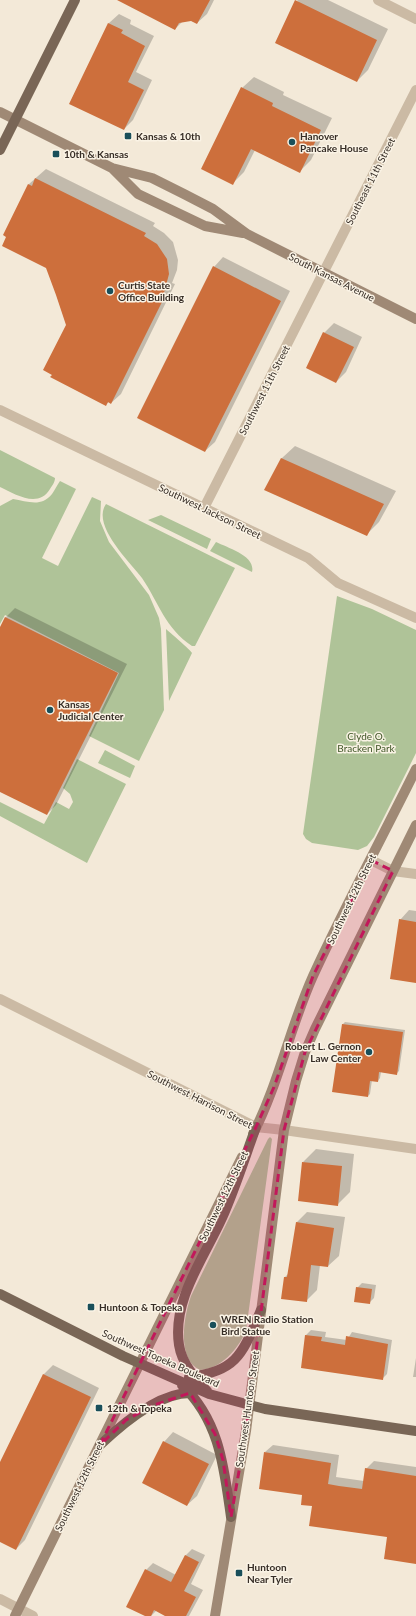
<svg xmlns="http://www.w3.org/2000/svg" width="416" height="1616" viewBox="0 0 416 1616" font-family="Lato,sans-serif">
  <rect width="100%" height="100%" fill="#f3e9d8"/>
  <path fill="#afc398" d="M0,450L55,478C55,482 52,486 50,489C38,509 15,494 0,487Z
    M60,481L76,489L42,558L58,566L92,497L101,501L100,521L109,542L149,595L159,618L161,629L164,710L139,761L89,736L119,673L5,615L0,624V506L13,499C27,501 41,508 52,494C55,490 57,485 60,481Z
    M106,504L235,568L195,646H192C165,628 159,603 142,578C130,562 91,525 106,504Z
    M161,515L211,539L207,549L148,520Z
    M216,542C228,548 256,556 252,572L210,551Z
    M337,596L372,609L416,630V753L374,837L367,846L358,850L312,843L306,839L303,834Z
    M166,629C169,632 191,650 192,653L169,701Z
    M105,750L135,766L130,778L98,763Z
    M77,759L126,784L87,863L0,816V802L44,824L56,802L69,809L73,802L70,794L63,788Z
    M270,1137L272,1139L246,1331C238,1349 221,1369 200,1370C176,1359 184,1316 191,1296L268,1139Z"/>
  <path fill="#0003" d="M132,0H214L207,14L197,23L192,20L183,21L175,29Z
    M297,0H328L388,29L368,70L357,81Z
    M119,14L131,20L130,24L154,36L136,72L152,80L133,120L124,129L70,103L109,23Z
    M254,77L284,92L283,95L332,118L311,160L300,171L255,150L244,172L233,183L242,88Z
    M46,169L155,223L153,226L164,233L173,242L178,260L177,270L172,283L175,284L121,394L111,403L109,402L106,404L67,325L47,267L4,235L29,184Z
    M223,257L290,291L215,442L205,451L214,267Z
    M334,323L362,337L346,372L336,382L324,333Z
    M295,446L396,491L379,522L366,535L266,489L282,458Z
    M15,608L127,664L56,805L47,814L0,791V629L6,617Z
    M409,910L416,911V982L400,920Z
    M345,1022L405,1030L399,1071L396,1074L381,1072L380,1078L378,1081L372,1080L370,1094L368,1096L343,1024Z
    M316,1149L354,1154L350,1192L337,1205L303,1162Z
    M307,1212L345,1217L339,1256L328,1266L320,1265L317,1290L306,1301L285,1277L289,1273L297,1222Z
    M362,1283L376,1285L374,1298L369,1303L357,1288Z
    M311,1330L326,1332L325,1337L347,1340L352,1332L392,1340L387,1374L382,1379L302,1367L306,1335Z
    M416,1358V1377H413Z
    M53,1365L99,1388L25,1540L16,1549L0,1541V1464L44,1374Z
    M173,1432L217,1455L197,1496L187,1505L164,1442Z
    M273,1445L339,1455L336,1477L364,1481L366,1469L374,1461L416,1467V1563L388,1537L313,1506L265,1452Z
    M192,1549L205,1555L191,1584L203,1590L189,1616H167L157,1610L151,1616H147L146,1570L153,1563L176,1575L185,1556Z"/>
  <path fill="#cd6f3c" d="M117,0H210L197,24L191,21L179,23L175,30Z
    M295,0L377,40L357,82L275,43Z
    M108,23L123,30L121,33L145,46L128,82L144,90L124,130L69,104Z
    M241,87L273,103L272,106L321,130L300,173L251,149L233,185L201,169Z
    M35,178L146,233L144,236L157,244L167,259L169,274L164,293L166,294L111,404L108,402L106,406L50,377L52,375L43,370L66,325L56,295L46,268L2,246L6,237L3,235L28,184L32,186Z
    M213,266L281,301L205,452L137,418Z
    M323,332L354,347L336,383L306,368Z
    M281,458L384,504L367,536L264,490Z
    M5,617L118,673L47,815L0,792V627Z
    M399,919L416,922V983L390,979Z
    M342,1024L403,1032L397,1075L379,1072L378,1082L370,1081L368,1097L332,1092Z
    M302,1162L342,1166L338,1206L298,1201Z
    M296,1222L334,1228L328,1267L311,1265L307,1302L281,1299L284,1277H287Z
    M356,1287L372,1289L370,1304L354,1302Z
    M305,1335L322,1337L321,1341L345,1345L346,1336L388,1344L383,1380L301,1368Z
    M43,1374L91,1397L16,1550L0,1542V1462Z
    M163,1441L209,1464L187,1506L142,1483Z
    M264,1452L331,1463L328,1484L339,1486L362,1489L365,1468L416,1476V1564L384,1559L387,1537L309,1526L312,1506L301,1505L302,1495L259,1489Z
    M185,1555L199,1562L184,1591L196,1597L186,1616H165L154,1610L151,1616H145L126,1607L145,1569L171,1582Z"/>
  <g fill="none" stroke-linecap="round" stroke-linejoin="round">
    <path stroke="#cbbaa4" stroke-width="10" d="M378,0L416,19
      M204,508L416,90
      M371,860L393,871L416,874
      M284,1130L416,1149
      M0,1599L33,1616"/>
    <path stroke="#cbbaa4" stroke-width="10" d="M0,410L308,558L338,583L416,618
      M0,999L256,1127L284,1130"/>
    <path stroke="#9f8975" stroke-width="10" d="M0,112L112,168L152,178L184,194L213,209L247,234L416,319
      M112,168L138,194L205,226L243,233
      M253,1134C279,1083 290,1027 313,976C345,906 382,838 416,769
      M15,1616L242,1157
      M215,1616L246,1431L284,1130L296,1081L305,1052L315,1029L416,825"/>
    <path stroke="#796656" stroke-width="10" d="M0,150L75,0
      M0,1294L123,1356L209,1394L265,1409L416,1431
      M189,1377C238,1372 243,1352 261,1310
      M182,1385C220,1421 224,1468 231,1517
      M207,1391C195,1378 182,1364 179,1345C172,1300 204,1258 222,1218C235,1189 245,1157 256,1127
      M100,1445C122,1424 161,1391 193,1393"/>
  </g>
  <path fill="#c2185b" fill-opacity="0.2" stroke="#c2185b" stroke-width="3" stroke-dasharray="8 5" stroke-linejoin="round" d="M371,860L393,871L305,1052L284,1130L246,1431L231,1517L223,1460L215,1434L190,1393L154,1405L126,1420L100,1445L256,1127L274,1087L313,976Z"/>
  <g fill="#194f5a" stroke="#faf3e5" stroke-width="1.5">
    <rect x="124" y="132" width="8" height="8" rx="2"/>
    <circle cx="292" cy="142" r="4"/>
    <rect x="52" y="150" width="8" height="8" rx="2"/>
    <circle cx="110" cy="291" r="4"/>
    <circle cx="50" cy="710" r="4"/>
    <circle cx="369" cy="1052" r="4"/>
    <rect x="87" y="1303" width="8" height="8" rx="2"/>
    <circle cx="213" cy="1325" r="4"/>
    <rect x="95" y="1404" width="8" height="8" rx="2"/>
    <rect x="235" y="1569" width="8" height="8" rx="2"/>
  </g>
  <g text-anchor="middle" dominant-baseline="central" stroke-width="3" stroke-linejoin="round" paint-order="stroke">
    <g font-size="10" font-weight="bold" fill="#362d26" stroke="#faf3e5" text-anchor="start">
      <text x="136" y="136">Kansas &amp; 10th</text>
      <text x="300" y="136">Hanover<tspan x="300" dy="12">Pancake House</tspan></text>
      <text x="64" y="154">10th &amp; Kansas</text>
      <text x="118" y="285">Curtis State<tspan x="118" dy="12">Office Building</tspan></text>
      <text x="58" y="704">Kansas<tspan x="58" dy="12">Judicial Center</tspan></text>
      <text x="361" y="1046" text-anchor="end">Robert L. Gernon<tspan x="361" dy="12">Law Center</tspan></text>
      <text x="99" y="1307">Huntoon &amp; Topeka</text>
      <text x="221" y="1319">WREN Radio Station<tspan x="221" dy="12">Bird Statue</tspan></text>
      <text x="107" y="1408">12th &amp; Topeka</text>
      <text x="247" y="1567">Huntoon<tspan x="247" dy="12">Near Tyler</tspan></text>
    </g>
    <g font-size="10" fill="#362d26" stroke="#faf3e5">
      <text transform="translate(370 181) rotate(-63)">Southeast 11th Street</text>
      <text transform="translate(332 277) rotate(27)">South Kansas Avenue</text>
      <text transform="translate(264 390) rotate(-63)">Southwest 11th Street</text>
      <text transform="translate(210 511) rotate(26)">Southwest Jackson Street</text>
      <text transform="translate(351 899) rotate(-64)">Southwest 12th Street</text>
      <text transform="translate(200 1099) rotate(27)">Southwest Harrison Street</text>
      <text transform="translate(223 1196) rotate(-64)">Southwest 12th Street</text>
      <text transform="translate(161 1358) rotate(24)">Southwest Topeka Boulevard</text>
      <text transform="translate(247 1409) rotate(-82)">Southwest Huntoon Street</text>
      <text transform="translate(79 1486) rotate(-64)">Southwest 12th Street</text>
    </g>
    <g font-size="10" fill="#405628" stroke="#faf3e5">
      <text x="366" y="736">Clyde O.<tspan x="366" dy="12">Bracken Park</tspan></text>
    </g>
  </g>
</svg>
